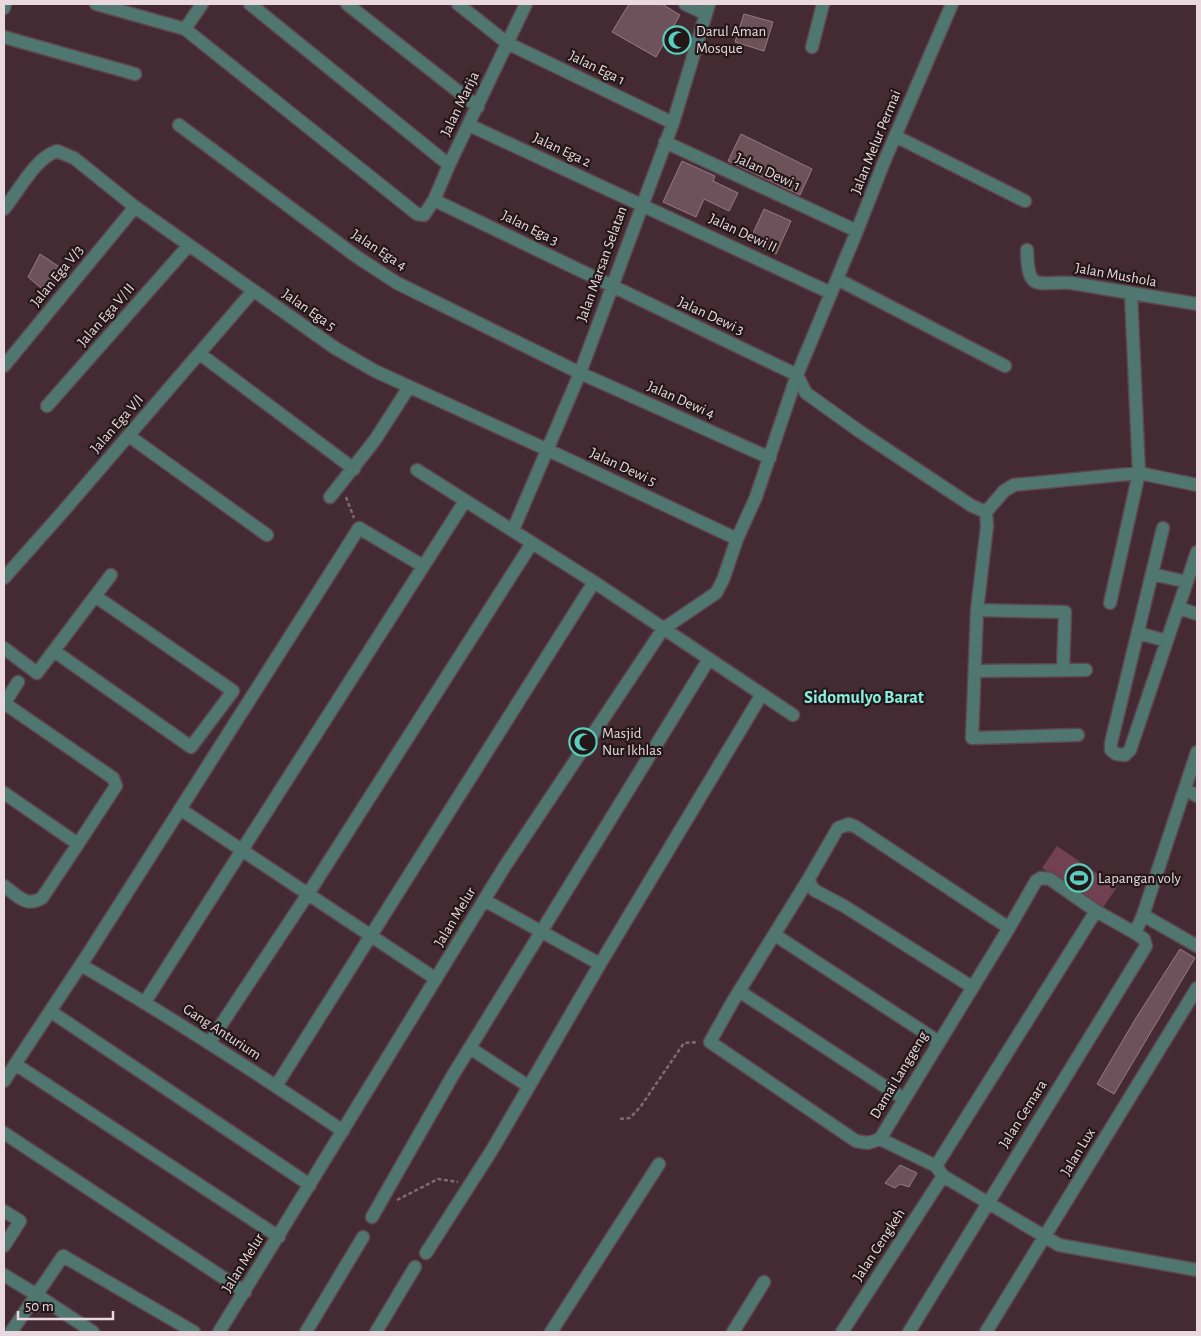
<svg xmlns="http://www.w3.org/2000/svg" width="1201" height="1336" viewBox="0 0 1201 1336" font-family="'Alegreya Sans',sans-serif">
  <rect width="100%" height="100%" fill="#442a33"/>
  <path fill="#714051" d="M1057,846L1117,887L1102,909L1042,868Z"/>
  <path fill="#6e525b" stroke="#987983" d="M629,4H662L680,15L656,57L612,32Z
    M744,14L773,22L764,51L735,42Z
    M741,134L812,169L800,195L728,161Z
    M682,161L715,176L713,181L738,193L729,211L704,199L696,217L663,202Z
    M764,209L791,221L776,254L749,242Z
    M40,254L64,270L48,294L28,277Z
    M1180,949L1195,958L1114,1094L1097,1084L1136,1018Z
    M900,1165L917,1173L909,1187L900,1184L895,1188L885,1183Z"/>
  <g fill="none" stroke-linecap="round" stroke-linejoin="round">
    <g stroke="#5e464e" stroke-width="15">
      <path id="minor" d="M96,4L185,29
        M202,4L185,29L417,214L424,215L434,200L449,165L526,4
        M250,4L449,165
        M347,4L478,107
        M458,4L507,43L673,123
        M685,4L706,14
        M4,8L5,4
        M4,37L135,74
        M812,47L823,4
        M179,125L357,257L397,283L580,373L770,458
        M469,125L831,293
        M895,136L1025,201
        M665,142L857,231
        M434,200L797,375
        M4,209C19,191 35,158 57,151L74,158L135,207L335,348L375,371L548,450L737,539
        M1027,250C1028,294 1037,281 1071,283L1197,304
        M837,279L1005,366
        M200,354L354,469
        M4,366L135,207
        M797,375L806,393L859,431L972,506L986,512L1004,491L1014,485L1139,473L1197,485
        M47,406L189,245
        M129,436L267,535
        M417,470L594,582L793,715
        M330,497L375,440L409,387
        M986,512L987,526L977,610L972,738L1078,735
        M1163,528L1111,743V750L1116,754L1125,755L1130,750L1197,552
        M513,530L580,373L673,123L709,4
        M1152,574L1187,582
        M4,578L60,515L253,291
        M1110,603L1139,473L1131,294
        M1179,608L1197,614
        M977,610L1065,612L1063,670
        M1138,633L1167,641
        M4,648L37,673L111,575
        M54,651L191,747L233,691L95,596
        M975,671L1086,670
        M4,704L18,682
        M1185,789L1197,796
        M4,793L78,844L116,786L113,778L4,703
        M180,809L436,979
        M808,880L838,828L849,824L856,827L1009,928
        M4,886C17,895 26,908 42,898L78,844
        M484,900L600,964L762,694
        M1096,911L936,1166L880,1139L1009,928L1036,881L1041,878L1050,879L1096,911L1135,933
        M1143,915L1197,946
        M775,935L939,1042
        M81,965C171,1017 257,1073 343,1131
        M739,991L904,1099
        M145,1002L465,501
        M50,1011L310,1185
        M209,1043L308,894L532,543
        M470,1048L528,1086
        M15,1064L279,1237
        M4,1081L88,954L359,528L423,566
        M276,1086L594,582
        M4,1133L245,1292
        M880,1139L868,1143L856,1141L710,1042L733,1001L808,880L814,890L844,906L972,987
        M936,1166L943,1176L1059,1245L1197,1270
        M4,1211L20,1221L4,1246
        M372,1217L453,1075L709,659
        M426,1253L492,1150L600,964
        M4,1275L37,1295L93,1332
        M11,1332L63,1256L194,1332
        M219,1332L505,866L663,629L716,593L723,580L737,539L756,497L797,375L857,231L884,162L952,4
        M306,1332L363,1237
        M376,1332L415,1267
        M551,1332L659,1164
        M733,1332L764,1282
        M842,1332L943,1176
        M909,1332L1146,946L1144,939L1135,933L1143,915L1197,752
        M986,1332L1197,988"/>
    </g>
    <path stroke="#816a72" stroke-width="2.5" stroke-dasharray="4 2.5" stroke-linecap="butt" d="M346,497L354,518
      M620,1119L630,1118L641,1106L684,1043L698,1042
      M397,1200L438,1179L458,1182"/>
    <use href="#minor" stroke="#4f766f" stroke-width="12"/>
  </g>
  <defs>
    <g id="mosque-ring" transform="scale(1.4375)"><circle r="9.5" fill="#23171a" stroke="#59cebe" stroke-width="1.5"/><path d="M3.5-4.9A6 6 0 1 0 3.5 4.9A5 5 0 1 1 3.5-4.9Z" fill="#59cebe"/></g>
    <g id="stadium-ring" transform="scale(1.4375)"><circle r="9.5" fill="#23171a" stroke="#59cebe" stroke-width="1.5"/><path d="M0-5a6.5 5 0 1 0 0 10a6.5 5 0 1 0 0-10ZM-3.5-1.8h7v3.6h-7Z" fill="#59cebe"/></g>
  </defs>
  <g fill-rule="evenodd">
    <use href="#mosque-ring" x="677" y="40"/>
    <use href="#mosque-ring" x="583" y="742"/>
    <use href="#stadium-ring" x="1079" y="878"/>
  </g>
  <g text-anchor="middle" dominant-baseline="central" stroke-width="4.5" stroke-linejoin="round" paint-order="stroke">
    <g font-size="15" fill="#e9d8dd" stroke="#23171a" text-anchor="start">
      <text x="696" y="31">Darul Aman<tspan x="696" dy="17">Mosque</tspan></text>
      <text x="602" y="733">Masjid<tspan x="602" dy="17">Nur Ikhlas</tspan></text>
      <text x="1098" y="878">Lapangan voly</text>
    </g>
    <g font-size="15" fill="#e9d8dd" stroke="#23171a">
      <text transform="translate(597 68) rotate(26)">Jalan Ega 1</text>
      <text transform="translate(460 104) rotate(-64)">Jalan Marija</text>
      <text transform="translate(876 142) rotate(-68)">Jalan Melur Permai</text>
      <text transform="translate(562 150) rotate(25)">Jalan Ega 2</text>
      <text transform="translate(768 172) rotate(25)">Jalan Dewi 1</text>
      <text transform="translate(530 228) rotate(26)">Jalan Ega 3</text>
      <text transform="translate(743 233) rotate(25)">Jalan Dewi II</text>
      <text transform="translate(379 250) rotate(33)">Jalan Ega 4</text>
      <text transform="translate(602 264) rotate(-70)">Jalan Marsan Selatan</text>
      <text transform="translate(1116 275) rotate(10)">Jalan Mushola</text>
      <text transform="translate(57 276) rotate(-51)">Jalan Ega V/3</text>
      <text transform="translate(309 310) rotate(35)">Jalan Ega 5</text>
      <text transform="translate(106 315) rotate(-49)">Jalan Ega V/ II</text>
      <text transform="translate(711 316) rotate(25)">Jalan Dewi 3</text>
      <text transform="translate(681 400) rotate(24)">Jalan Dewi 4</text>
      <text transform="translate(117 424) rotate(-49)">Jalan Ega V/I</text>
      <text transform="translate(623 467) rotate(25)">Jalan Dewi 5</text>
      <text transform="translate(455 917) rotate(-59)">Jalan Melur</text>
      <text transform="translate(222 1032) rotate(33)">Gang Anturium</text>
      <text transform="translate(899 1075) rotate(-59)">Damai Langgeng</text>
      <text transform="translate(1023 1114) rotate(-58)">Jalan Cemara</text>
      <text transform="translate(1078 1152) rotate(-59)">Jalan Lux</text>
      <text transform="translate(879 1245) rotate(-57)">Jalan Cengkeh</text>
      <text transform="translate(243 1263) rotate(-58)">Jalan Melur</text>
    </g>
    <g font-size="18" font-weight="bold" fill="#88f0e0" stroke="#23171a">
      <text x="864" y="698">Sidomulyo Barat</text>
    </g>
  </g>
  <rect width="1201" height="1336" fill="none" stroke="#e9d8dd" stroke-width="10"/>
  <path d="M18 1311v8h95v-8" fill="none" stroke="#e9d8dd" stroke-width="2.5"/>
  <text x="25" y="1311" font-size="15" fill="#e9d8dd" stroke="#23171a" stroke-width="4" paint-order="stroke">50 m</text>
</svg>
